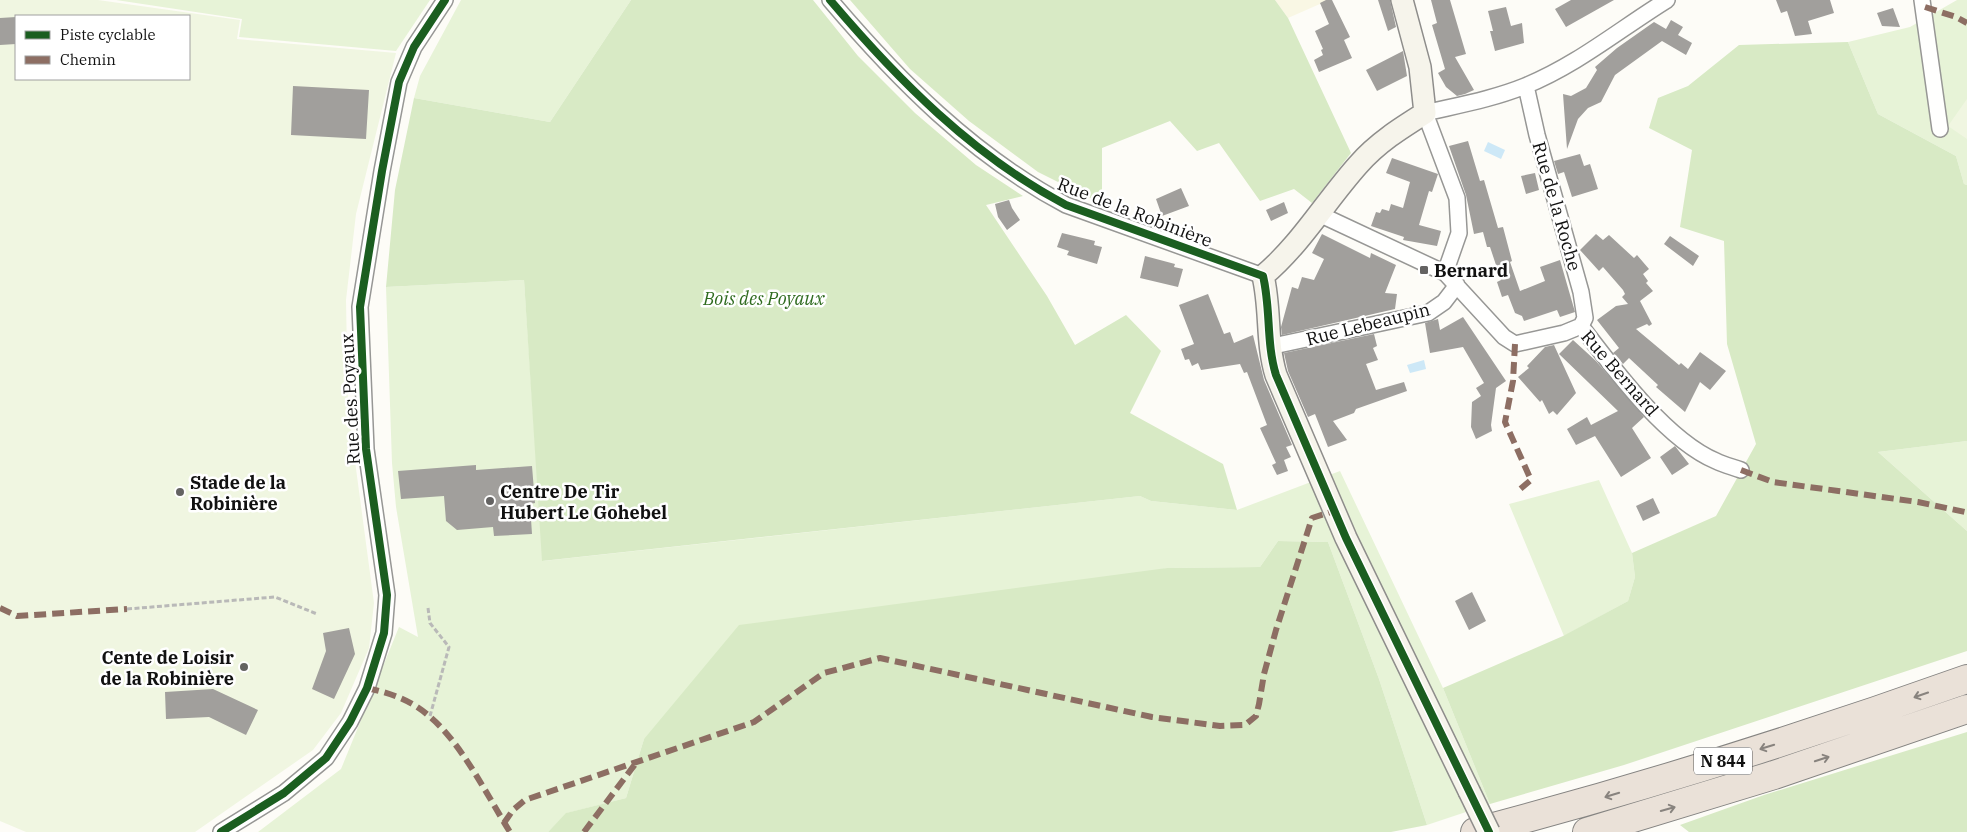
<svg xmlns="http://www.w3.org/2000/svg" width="1967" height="832" viewBox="0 0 1967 832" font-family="'IBM Plex Serif',serif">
  <rect width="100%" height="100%" fill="#fdfcf7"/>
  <path fill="#f9f7e4" d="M1275,0H1329L1288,18Z"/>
  <path fill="#e7f3d7" d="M116,0H430L396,51L239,37L242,19Z
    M461,0H631L550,122L414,98L420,76Z
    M1957,0H1967V185L1964,184L1956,156L1878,114L1848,42L1910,27Z
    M524,280L543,561L1140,496L1151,501L1237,510L1340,471L1443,688L1490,804L1427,825L1379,679L1328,542L1278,541L1260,567L1167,568L644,739L626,798L567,813L548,832H258L341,769L399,627L418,637L396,507L392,463L386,287Z
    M1967,441V531L1878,452Z
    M1599,480L1632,553L1635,577L1628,601L1564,636L1509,504Z"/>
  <path fill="#d8eac5" d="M631,0H813L858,56L915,113L976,165L1023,196L986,205L1047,296L1075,345L1126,315L1161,351L1130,413L1223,464L1237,510L1151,501L1140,496L542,561L524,280L386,287L395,190L414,98L550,122Z
    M850,0H1275L1288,18L1351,153L1312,203L1294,189L1260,201L1219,143L1197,151L1170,121L1102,148V204L1038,172L969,121L910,69Z
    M1848,42L1878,114L1956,156L1964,184L1967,185V441L1878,452L1967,531V651L1624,765L1490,804L1443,688L1563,636L1628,601L1635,577L1632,553L1716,516L1756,444L1727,344L1724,241L1680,227L1692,150L1649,128L1658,98L1688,86L1739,45Z
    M1278,541L1328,542L1379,679L1427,825L1391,832H548L566,813L626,798L644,739L739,625L1167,568L1260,567Z
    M1967,732V832H1689L1680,825L1764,795Z"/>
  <path fill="#f0f6e1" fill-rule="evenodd" d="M0,0H98L240,20L237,39L396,53L356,214L346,300L348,409L374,603L369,648L341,713L313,750L195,832H26L0,821ZM16,16H189V79H16Z
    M1967,99V139L1948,126Z"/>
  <path fill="#cde8f7" d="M1488,142L1505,150L1501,159L1484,151Z
    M1424,360L1426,369L1410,373L1407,365Z"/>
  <path fill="#a19f9c" d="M1326,0H1332L1350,37L1344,40L1352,58L1319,72L1314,60L1323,55L1321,50L1323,49L1315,31L1329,24L1320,3Z
    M1378,0H1390L1396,27L1388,31Z
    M1431,0H1450L1466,54L1455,57L1474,90L1465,94L1457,96L1446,87L1438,73L1445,69L1432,25L1437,23Z
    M1571,0H1614L1566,27L1555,9Z
    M1776,0H1830L1834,13L1808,21L1812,34L1795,36L1787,11L1781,13Z
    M1506,7L1511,26L1522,23L1524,43L1495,51L1490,31H1493L1488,11Z
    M1893,8L1900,27L1882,26L1877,13Z
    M16,17V44L0,45V18Z
    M1671,20L1683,27L1678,35L1692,43L1686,55L1662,41L1615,75L1601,102L1588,108L1578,119L1567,149L1563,94L1571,96L1586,88L1597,70L1595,67L1617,48L1654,22L1666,29Z
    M1403,51L1407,76L1377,91L1366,70Z
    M293,86L369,90L366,139L291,135Z
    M1468,141L1480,181L1484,180L1498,228L1503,227L1512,261L1510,262L1520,291L1545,281L1540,267L1560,260L1575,312L1560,317L1557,310L1524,321L1522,316L1515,313L1508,295L1502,297L1497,282L1501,280L1490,247H1487L1483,232L1474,234L1466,195L1449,146Z
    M1580,154L1584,166L1590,164L1598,189L1572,197L1564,172L1558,174L1554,161Z
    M1392,158L1438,174L1432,192L1429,191L1419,225L1441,231L1437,246L1403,240L1404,237L1371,226L1376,212L1380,213L1382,209L1389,211L1391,204L1403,208L1410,182L1386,173Z
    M1535,173L1539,190L1526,194L1521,176Z
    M1181,188L1189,206L1162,216L1156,199Z
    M1009,200L1012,208L1020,220L1007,230L998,217L995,204Z
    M1284,202L1288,213L1271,221L1266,210Z
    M1062,233L1095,241L1094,245L1102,247L1097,264L1067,255L1069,251L1057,247Z
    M1322,234L1370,258L1371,253L1396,265L1385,293L1397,294L1395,309L1282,335L1281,327L1292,287L1298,289L1302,277L1314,280L1324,259L1312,253Z
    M1596,234L1603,240L1609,235L1634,258L1637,255L1649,269L1643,274L1648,281L1646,283L1653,291L1640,301L1652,324L1649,326L1647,324L1636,329L1679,365L1681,363L1688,369L1700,352L1726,371L1710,390L1700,382L1685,412L1656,387L1658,385L1629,358L1623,364L1613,353L1619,348L1597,320L1616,306L1628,304L1622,297L1625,294L1623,290L1603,267L1599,271L1580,250Z
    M1670,236L1699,256L1693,266L1664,244Z
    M1145,256L1175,264L1174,267L1183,269L1178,287L1140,278Z
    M1208,294L1224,334L1230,332L1234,343L1253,335L1264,380L1292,445L1286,447L1291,457L1284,460L1288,471L1277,475L1272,465L1276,463L1260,428L1267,425L1247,372L1244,373L1240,364L1201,370L1198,363L1192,366L1189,359L1185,360L1181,349L1194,344L1179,305Z
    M1463,317L1506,381L1496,388L1491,425L1492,431L1476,439L1471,427L1472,402L1481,396L1476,388L1484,383L1463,347L1430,353L1425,323L1438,319L1440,330Z
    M1374,334L1377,346L1373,348L1378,360L1366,364L1376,390L1404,382L1407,391L1356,409L1354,413L1333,421L1347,440L1328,447L1315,414L1308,417L1288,371L1284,353Z
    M1573,340L1596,361L1644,417L1632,428L1651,458L1621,477L1595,436L1576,445L1567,429L1587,417L1591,425L1618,411L1559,354Z
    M1554,345L1576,393L1557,415L1553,411L1549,414L1542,400L1540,402L1518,377L1529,368L1527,366L1545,347Z
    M1675,446L1689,464L1672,475L1660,457Z
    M476,465V470L532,466L535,503L530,504L532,534L494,536L493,527L457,530L446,521L444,496L401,499L398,471Z
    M1653,498L1660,513L1643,521L1636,506Z
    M1472,592L1486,621L1469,630L1455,601Z
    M349,628L355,654L334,699L312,689L326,651L323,633Z
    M213,689L258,710L246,735L209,717L166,719L165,692Z"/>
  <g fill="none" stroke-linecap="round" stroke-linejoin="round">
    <g stroke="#979795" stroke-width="18">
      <path id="street" d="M830,0C898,80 972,155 1066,205L1263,276
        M1922,0L1940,129
        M1526,86L1537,135L1581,292L1585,318L1581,326
        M1319,214L1445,273L1504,337L1515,344L1564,333L1581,326
        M1445,273L1459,233L1457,198L1425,113C1459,105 1493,99 1525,86C1577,65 1620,29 1667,0
        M1581,326C1613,368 1666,440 1716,461C1724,465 1733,467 1741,470
        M1269,347L1428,313L1444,302L1457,285
        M221,832L284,793L326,758L350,722L367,688L384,633L387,595L366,449L360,307L382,171L399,82L414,47L445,0"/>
    </g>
    <g stroke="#8e8d8b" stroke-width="24">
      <path id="secondary" d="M1402,0L1420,67L1425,113C1401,128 1377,143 1358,165C1325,202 1301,244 1263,276C1271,309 1266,343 1276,375L1346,538L1469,791"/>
    </g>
    <g stroke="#858482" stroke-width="30">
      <path id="highway" d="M1475,832C1642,788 1805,737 1967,679
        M1587,832L1774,775L1967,709"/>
    </g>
    <path stroke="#b9b9b8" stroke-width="3" stroke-dasharray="5 2.5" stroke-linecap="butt" d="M428,608L430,623L449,647L430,716
      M127,609L275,597L317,614"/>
    <use href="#street" stroke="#fffffe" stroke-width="15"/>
    <use href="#secondary" stroke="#f6f4eb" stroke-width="21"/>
    <use href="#highway" stroke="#eae1d8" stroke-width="28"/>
    <g stroke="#8e8d8b" stroke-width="24" stroke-linecap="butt">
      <path id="secondary-bridge" d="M1469,791L1489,832"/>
    </g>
    <use href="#secondary-bridge" stroke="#f6f4eb" stroke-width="21"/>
    <path stroke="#8d6e63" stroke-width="6" stroke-dasharray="12 6" stroke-linecap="butt" d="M1925,7L1956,17L1967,23
      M1515,344L1513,381L1505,422L1531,480L1519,490
      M1741,470L1773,482L1918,502L1965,512L1967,514
      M0,608L17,616L127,609
      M367,688C390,693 411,700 429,716C461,742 488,797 510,832
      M504,823L513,810L525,800L754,722L824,673L880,658L1152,717L1220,726L1245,725L1256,716L1259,704L1264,674L1276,630L1312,518L1334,511
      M584,832L636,763"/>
    <g stroke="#fff" stroke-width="11">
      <path id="cycleway" d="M830,0C898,80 972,155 1066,205L1263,276C1271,309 1266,343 1276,375L1346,538L1489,832
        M221,832L284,793L326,758L350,722L367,688L384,633L387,595L366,449L360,307L382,171L399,82L414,47L445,0"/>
    </g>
    <use href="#cycleway" stroke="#1b5e20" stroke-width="8"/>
  </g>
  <defs><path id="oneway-shaft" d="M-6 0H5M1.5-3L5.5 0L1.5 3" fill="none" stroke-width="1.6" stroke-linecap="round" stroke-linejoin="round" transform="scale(1.25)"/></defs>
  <g stroke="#88837e">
    <use href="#oneway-shaft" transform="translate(1921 695) rotate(161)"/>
    <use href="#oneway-shaft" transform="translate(1767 747) rotate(163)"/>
    <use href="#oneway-shaft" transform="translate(1822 759) rotate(-18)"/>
    <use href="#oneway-shaft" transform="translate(1612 795) rotate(163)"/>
    <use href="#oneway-shaft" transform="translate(1668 809) rotate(-16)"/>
  </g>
  <g fill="#646362" stroke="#fff" stroke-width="2">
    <rect x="1419" y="265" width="10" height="10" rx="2.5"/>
    <circle cx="180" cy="492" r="5"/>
    <circle cx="490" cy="501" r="5"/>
    <circle cx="244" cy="667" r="5"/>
  </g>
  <g text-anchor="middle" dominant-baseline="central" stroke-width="5" stroke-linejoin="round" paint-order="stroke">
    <rect fill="#fff" stroke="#585858" stroke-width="1" x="1694" y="747.5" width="58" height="27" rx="4"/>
    <g font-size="16" font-weight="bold" fill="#111">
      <text x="1723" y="761">N 844</text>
    </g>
    <g font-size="18" fill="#111" stroke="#fff">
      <text transform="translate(1557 206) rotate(74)">Rue de la Roche</text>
      <text transform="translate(1135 212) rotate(21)">Rue de la Robinière</text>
      <text transform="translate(1368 324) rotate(-14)">Rue Lebeaupin</text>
      <text transform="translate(1620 373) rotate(49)">Rue Bernard</text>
      <text transform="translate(350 399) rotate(-93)">Rue des Poyaux</text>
    </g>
    <g font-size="18" font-weight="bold" fill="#111" stroke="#fff" text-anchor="start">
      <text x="1434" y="270">Bernard</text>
      <text x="190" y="482">Stade de la<tspan x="190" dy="21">Robinière</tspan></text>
      <text x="500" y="491">Centre De Tir<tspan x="500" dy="21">Hubert Le Gohebel</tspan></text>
      <text x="234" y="657" text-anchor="end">Cente de Loisir<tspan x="234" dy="21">de la Robinière</tspan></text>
    </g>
    <g font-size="18" font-style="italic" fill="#2f6b1f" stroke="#fff">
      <text x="764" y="298">Bois des Poyaux</text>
    </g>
  </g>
  <rect x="15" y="15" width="175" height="65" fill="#ffffff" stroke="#a0a0a0"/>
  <rect x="25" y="31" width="25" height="8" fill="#1b5e20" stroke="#a0a0a0"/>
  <text x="60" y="40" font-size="15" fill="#111111">Piste cyclable</text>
  <rect x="25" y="56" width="25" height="8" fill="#8d6e63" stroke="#a0a0a0"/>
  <text x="60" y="65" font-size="15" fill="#111111">Chemin</text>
</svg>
